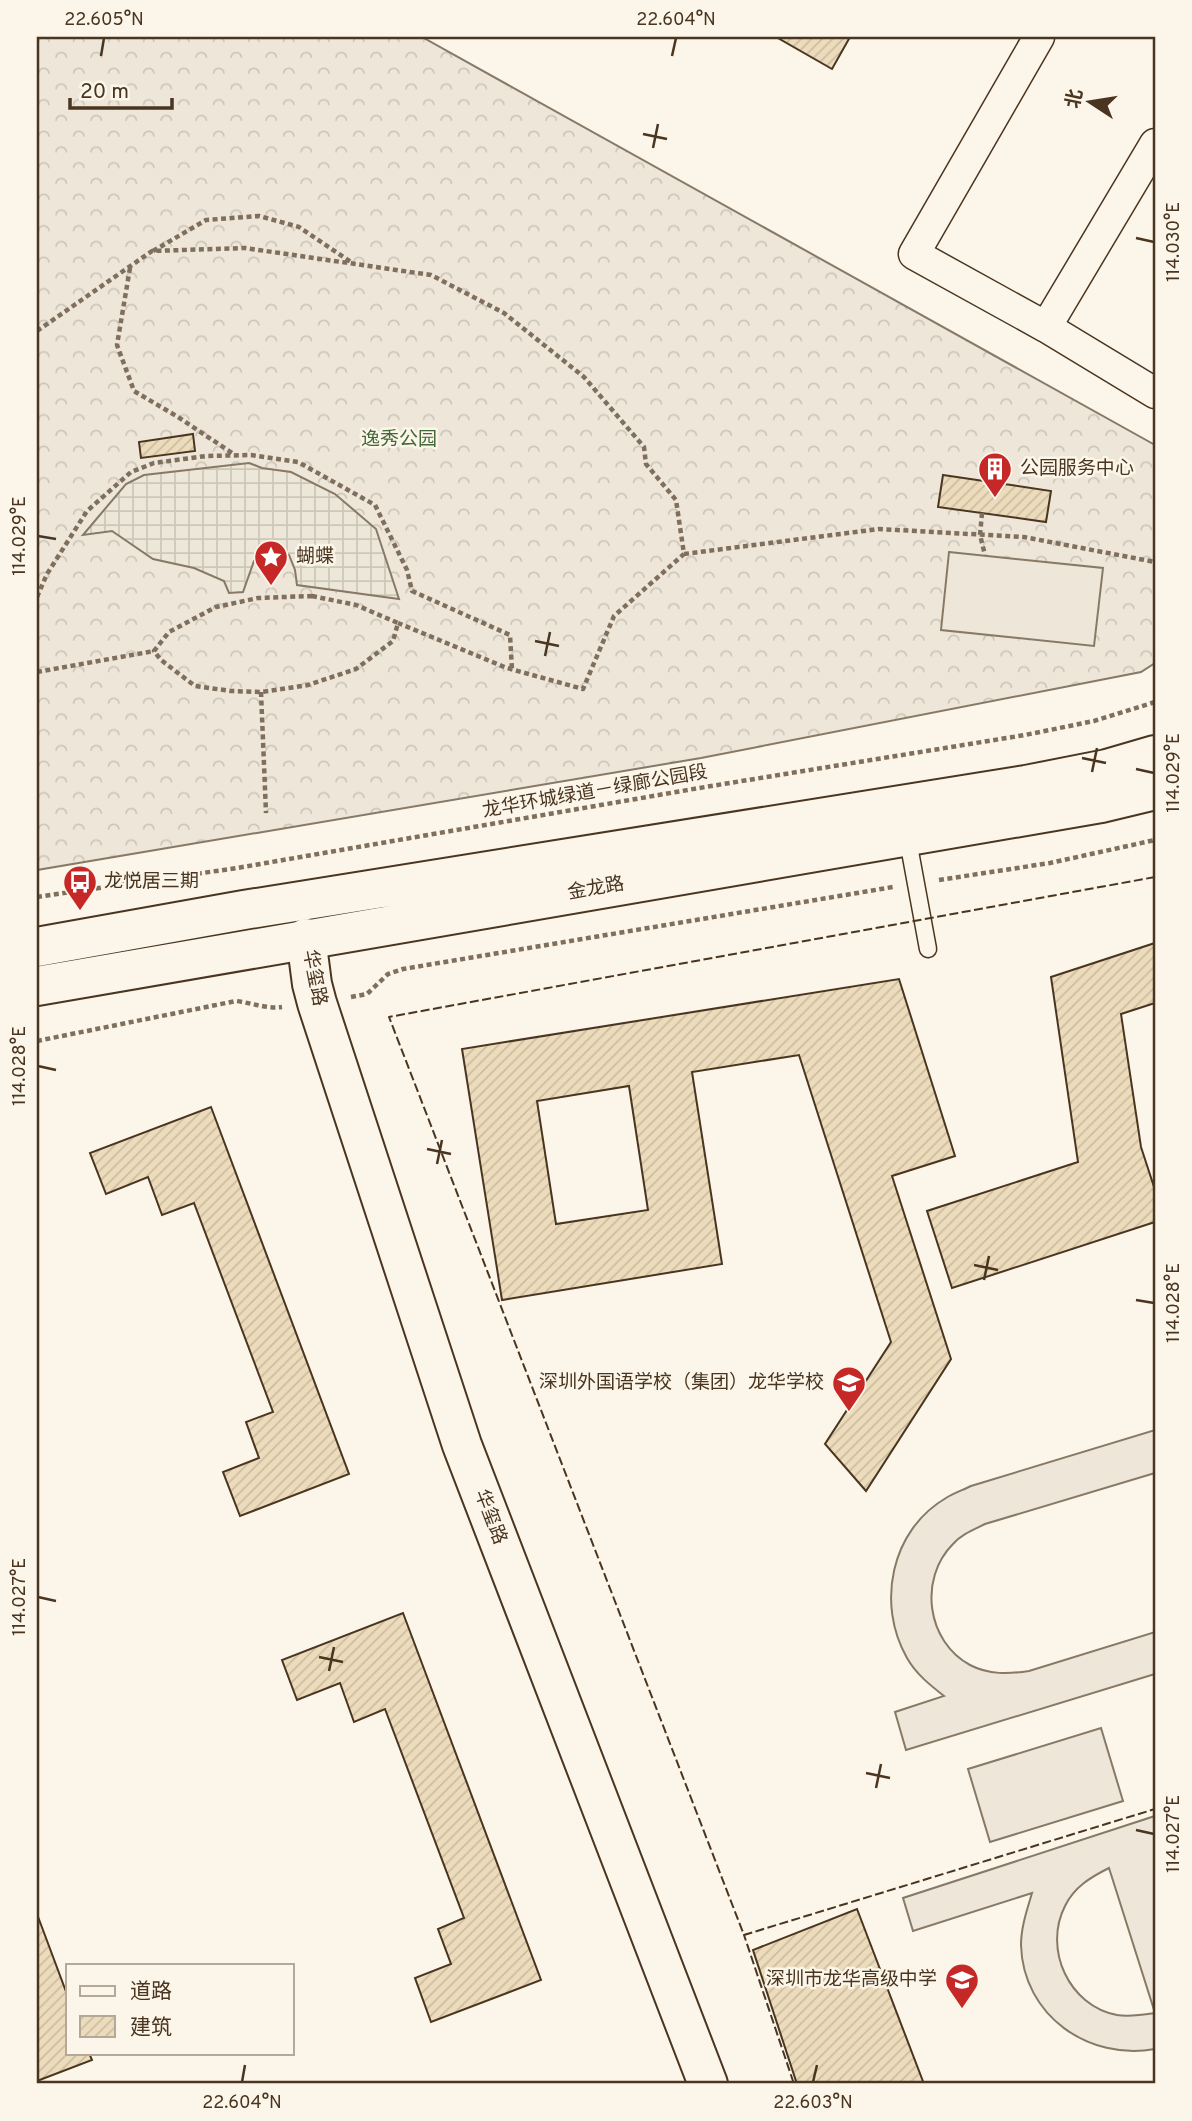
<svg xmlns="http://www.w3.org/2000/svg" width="1192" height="2121" viewBox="0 0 1192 2121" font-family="Overpass,'Noto Sans SC',sans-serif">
  <defs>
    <pattern id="forest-crowns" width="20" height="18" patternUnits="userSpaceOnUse" patternTransform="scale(1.75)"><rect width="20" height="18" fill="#ede6d9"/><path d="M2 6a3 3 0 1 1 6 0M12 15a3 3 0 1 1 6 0" fill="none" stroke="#cdc6ba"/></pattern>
    <pattern id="plaza-grid" width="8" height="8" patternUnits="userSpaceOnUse" patternTransform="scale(1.75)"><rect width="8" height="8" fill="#ede7d9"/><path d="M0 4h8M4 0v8" fill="none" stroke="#cdc7ba"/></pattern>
    <pattern id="building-hatch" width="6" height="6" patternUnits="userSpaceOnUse" patternTransform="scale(1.75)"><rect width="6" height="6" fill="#ecdcbc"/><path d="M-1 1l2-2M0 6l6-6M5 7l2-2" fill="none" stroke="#ccbda1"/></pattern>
  </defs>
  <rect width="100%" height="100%" fill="#fbf6e9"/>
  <path fill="url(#forest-crowns)" stroke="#887966" stroke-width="2" d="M37,37H422L1155,445V663L1141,672L701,758L37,870Z"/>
  <path fill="#ede6d9" stroke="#887966" stroke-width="2" fill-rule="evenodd" d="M949,552L1103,568L1094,646L941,630Z
    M1155,1430V1473L985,1524C973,1530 962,1534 953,1544C918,1579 927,1642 970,1665C989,1675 1009,1674 1029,1671L1155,1632V1674L906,1750L895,1712L944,1696C930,1685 916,1674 907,1658C876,1604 891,1530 946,1498C954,1493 963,1490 971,1486Z
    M1101,1728L1123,1801L990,1842L968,1769Z
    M1155,1816V2049C1089,2061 1023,2016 1021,1945C1021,1927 1027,1910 1032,1893L913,1931L903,1898ZM1109,1868L1155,2013C1142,2015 1130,2017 1117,2015C1069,2006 1043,1949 1065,1906C1074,1887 1091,1877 1109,1868Z"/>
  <path fill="url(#plaza-grid)" stroke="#887966" stroke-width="2" d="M249,463L262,468L291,472L335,494L376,529L399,599L297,585L295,570L289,555L274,550L254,561L243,592L229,593L224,581L194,568L153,559L112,531L83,535L126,484L144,475Z"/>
  <path fill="url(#building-hatch)" stroke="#4a3520" stroke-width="2" fill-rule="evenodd" d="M779,37H850L832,69L778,38Z
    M193,434L195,451L141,458L139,442Z
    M943,475L1051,491L1046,522L938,507Z
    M1155,943V1003L1121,1014L1141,1147L1155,1190V1222L952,1288L927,1211L1078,1162L1051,977Z
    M899,979L955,1156L892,1176L951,1359L866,1491L825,1444L891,1342L799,1055L692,1072L722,1264L502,1300L462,1049ZM629,1086L648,1210L556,1224L537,1101Z
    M211,1107L349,1474L240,1516L223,1472L259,1458L246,1422L273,1412L194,1203L162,1215L148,1177L106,1194L90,1153Z
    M403,1613L541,1980L431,2022L415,1978L451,1964L438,1929L464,1918L385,1709L354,1722L340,1683L297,1700L282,1660Z
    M857,1909L924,2084H797L753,1950Z
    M37,1914L68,1997V2053H89L92,2060L37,2081Z"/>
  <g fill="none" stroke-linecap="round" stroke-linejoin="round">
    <g stroke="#4a3520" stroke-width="19">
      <path id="service" d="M907,835L928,949"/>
    </g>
    <g stroke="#4a3520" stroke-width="33">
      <path id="minor" d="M1039,37L914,254L1046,327
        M1155,144L1046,327L1155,393"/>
    </g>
    <g stroke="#4a3520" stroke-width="42">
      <path id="tertiary" d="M306,938L312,984L317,1003L462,1445L708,2084"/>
    </g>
    <g stroke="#4a3520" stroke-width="42">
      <path id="secondary" d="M37,947L244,910L1026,785L1107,769L1155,755
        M37,986L1101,803L1155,790"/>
    </g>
    <path stroke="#7f6f5c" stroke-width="4.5" stroke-dasharray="5 3.5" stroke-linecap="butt" d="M153,251L206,220L259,216L299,227L351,262
      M130,268L117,345L134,391L178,417L235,455
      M37,331L152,251L245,248L431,275L504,313L584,377L644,447L646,464L676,500L684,554L614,616L583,689L507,668L398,623
      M982,513L980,535L985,555
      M684,554L879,529L1024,537L1155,562
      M312,596L356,605L398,623L393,641L356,669L308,685L261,692L231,691L195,686L161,660L154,651L169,632L216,607L258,598Z
      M37,597L47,574L87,511L131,472L154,463L206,456L251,455L298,462L375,505L407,570L412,591L510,635L512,670
      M37,672L154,651
      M261,692L266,813
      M939,880L1050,863L1155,840
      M37,897L237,868L705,787L1025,735L1094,721L1155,702
      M351,997L367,994L388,974L403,969L893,887
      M37,1041L236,1001C252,1003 266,1009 282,1007"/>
    <use href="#service" stroke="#fbf6e9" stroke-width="16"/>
    <use href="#minor" stroke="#fbf6e9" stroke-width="30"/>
    <use href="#tertiary" stroke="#fbf6e9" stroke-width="38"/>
    <use href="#secondary" stroke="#fbf6e9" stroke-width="38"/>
    <path stroke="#4a3520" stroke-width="2" stroke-dasharray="9 3.5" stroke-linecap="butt" d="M1155,877L389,1017L744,1935L1155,1809
      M747,1934L744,1935L794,2084"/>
  </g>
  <path fill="none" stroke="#4a3520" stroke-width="2.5" d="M101,56L104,38M672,56L676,38M643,134L667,139M653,148L658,124M1136,238L1154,242M38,536L56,539M535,641L559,646M545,656L550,632M1082,758L1106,763M1136,769L1154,773M1092,772L1097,748M38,1066L56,1070M427,1149L451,1154M437,1164L442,1140M974,1265L998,1270M984,1280L989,1256M1136,1300L1154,1303M38,1597L56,1601M319,1657L343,1662M329,1671L334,1647M866,1773L890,1778M876,1788L881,1764M1136,1830L1154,1834M242,2082L245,2065M813,2082L817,2065"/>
  <defs>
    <g id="building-pin" transform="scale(1.75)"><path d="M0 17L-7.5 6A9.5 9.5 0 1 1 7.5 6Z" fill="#c62828" stroke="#fbf6e9"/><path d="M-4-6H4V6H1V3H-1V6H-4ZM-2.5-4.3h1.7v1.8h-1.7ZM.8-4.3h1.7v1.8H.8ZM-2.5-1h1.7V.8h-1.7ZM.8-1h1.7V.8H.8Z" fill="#fff"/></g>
    <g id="sight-pin" transform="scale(1.75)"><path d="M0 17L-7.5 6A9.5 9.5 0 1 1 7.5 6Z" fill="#c62828" stroke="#fbf6e9"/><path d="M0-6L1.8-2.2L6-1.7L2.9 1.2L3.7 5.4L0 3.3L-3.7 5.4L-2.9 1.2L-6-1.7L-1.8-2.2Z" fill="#fff"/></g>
    <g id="bus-pin" transform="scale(1.75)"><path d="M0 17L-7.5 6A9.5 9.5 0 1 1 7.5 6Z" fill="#c62828" stroke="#fbf6e9"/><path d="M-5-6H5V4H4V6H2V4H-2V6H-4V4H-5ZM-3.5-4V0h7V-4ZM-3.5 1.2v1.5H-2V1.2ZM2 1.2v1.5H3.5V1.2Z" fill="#fff"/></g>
    <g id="school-pin" transform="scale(1.75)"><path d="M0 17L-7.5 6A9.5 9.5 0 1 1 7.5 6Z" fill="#c62828" stroke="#fbf6e9"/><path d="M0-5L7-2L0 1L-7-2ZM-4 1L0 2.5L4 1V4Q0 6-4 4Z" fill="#fff"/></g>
  </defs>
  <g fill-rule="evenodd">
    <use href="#building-pin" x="995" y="469"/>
    <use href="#sight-pin" x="271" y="557"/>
    <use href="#bus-pin" x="80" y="882"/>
    <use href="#school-pin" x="849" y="1383"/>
    <use href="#school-pin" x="962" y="1980"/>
  </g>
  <g text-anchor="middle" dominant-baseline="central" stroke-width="5" stroke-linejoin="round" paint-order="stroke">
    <g font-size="19" fill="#436837" stroke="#fbf6e9">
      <text x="399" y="440">逸秀公园</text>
    </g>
    <g font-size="19" fill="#4a3520" stroke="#fbf6e9" text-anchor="start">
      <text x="1020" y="469">公园服务中心</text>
      <text x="296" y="557">蝴蝶</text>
      <text x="104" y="882">龙悦居三期</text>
      <text x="824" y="1383" text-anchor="end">深圳外国语学校（集团）龙华学校</text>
      <text x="937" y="1980" text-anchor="end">深圳市龙华高级中学</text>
    </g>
    <g font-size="19" fill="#4a3520" stroke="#fbf6e9">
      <text transform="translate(595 792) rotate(-10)">龙华环城绿道－绿廊公园段</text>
      <text transform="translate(596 889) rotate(-10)">金龙路</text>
      <text transform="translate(314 978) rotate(79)">华玺路</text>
      <text transform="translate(490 1517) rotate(69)">华玺路</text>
    </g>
  </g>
  <rect width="1192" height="2121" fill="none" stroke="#fbf6e9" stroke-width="77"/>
  <rect x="66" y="1964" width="228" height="91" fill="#fbf6e9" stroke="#b4a999" stroke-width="2"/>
  <rect x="80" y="1986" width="35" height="10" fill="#fbf6e9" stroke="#b4a999" stroke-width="2"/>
  <text x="130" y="1998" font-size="21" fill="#4a3520">道路</text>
  <rect x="80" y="2016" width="35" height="21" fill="url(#building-hatch)" stroke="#b4a999" stroke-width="2"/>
  <text x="130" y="2034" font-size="21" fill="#4a3520">建筑</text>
  <g transform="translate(1090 102) rotate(282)" stroke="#fbf6e9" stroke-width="5" paint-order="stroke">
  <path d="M0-5L12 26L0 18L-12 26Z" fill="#4a3520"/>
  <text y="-10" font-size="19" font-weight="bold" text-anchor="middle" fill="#4a3520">北</text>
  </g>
  <path d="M70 98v10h102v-10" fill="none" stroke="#4a3520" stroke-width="3.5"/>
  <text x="80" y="98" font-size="21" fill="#4a3520" stroke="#fbf6e9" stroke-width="5" paint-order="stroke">20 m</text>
  <rect x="38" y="38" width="1116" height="2044" fill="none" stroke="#4a3520" stroke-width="2.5"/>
  <g font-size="18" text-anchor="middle" fill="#4a3520">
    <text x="104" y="25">22.605°N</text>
    <text x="676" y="25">22.604°N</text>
    <text transform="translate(1173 242) rotate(-90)" y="6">114.030°E</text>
    <text transform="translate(19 536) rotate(-90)" y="6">114.029°E</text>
    <text transform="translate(1173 773) rotate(-90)" y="6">114.029°E</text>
    <text transform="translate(19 1066) rotate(-90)" y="6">114.028°E</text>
    <text transform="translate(1173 1303) rotate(-90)" y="6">114.028°E</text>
    <text transform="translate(19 1597) rotate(-90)" y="6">114.027°E</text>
    <text transform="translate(1173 1834) rotate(-90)" y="6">114.027°E</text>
    <text x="242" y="2108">22.604°N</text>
    <text x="813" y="2108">22.603°N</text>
  </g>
</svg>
